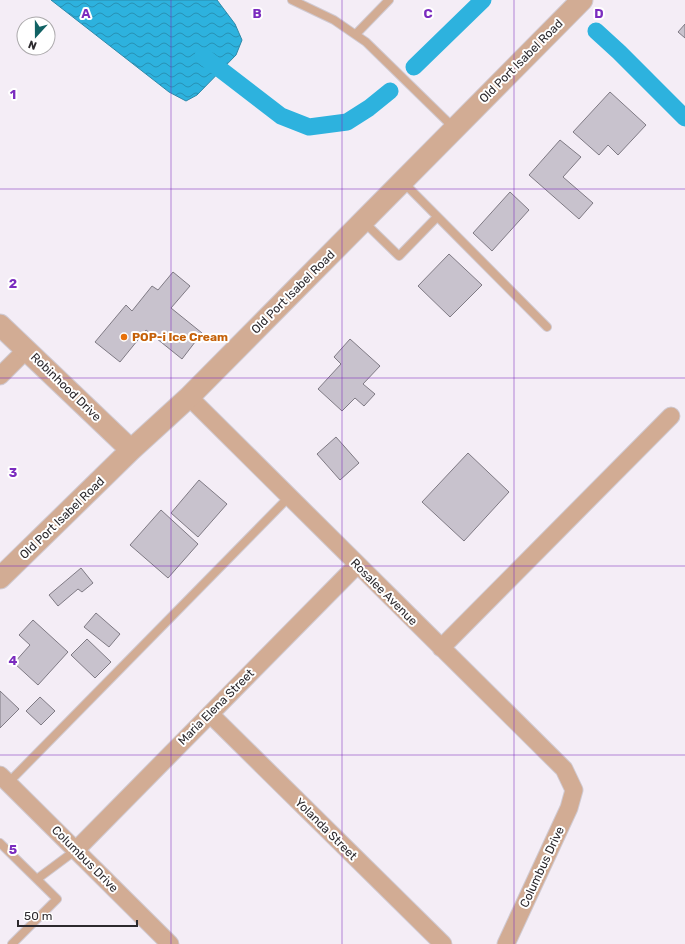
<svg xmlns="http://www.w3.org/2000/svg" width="685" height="944" viewBox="0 0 685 944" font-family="Rubik,sans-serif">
  <defs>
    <pattern id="water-waves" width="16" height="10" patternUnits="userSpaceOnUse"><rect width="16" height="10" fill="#2db2de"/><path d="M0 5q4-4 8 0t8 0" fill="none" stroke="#2791b4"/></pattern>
  </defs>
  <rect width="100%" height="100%" fill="#f4edf6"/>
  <path fill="url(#water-waves)" stroke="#2d89a9" d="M51,0H217L235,24L242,40L236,55L197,95L186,101L169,92Z"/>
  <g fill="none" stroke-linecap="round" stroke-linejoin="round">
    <path stroke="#2db2de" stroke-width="17" d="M596,31L619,52L685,118
      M203,56L281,116L309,127L347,122L369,108L390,91
      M414,67L483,0"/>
  </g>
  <path fill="#c8c2cd" stroke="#7f7a84" d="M685,24V38L678,32Z
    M610,92L646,125L618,155L608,145L599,155L573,132Z
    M560,140L581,157L563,177L593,203L579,219L529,175Z
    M510,192L529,210L492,251L473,233Z
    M449,254L482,285L450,317L418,286Z
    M173,272L190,286L171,308L202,333L182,359L146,330L120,362L95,342L126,305L132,311L152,286L158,290Z
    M350,339L380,366L363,384L375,394L364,406L355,398L342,411L318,389L341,364L334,357Z
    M336,437L359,463L340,480L317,454Z
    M468,453L509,492L464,541L422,502Z
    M199,480L227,504L198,537L171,513Z
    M161,510L198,544L168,578L130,545Z
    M81,568L93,583L82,592L78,589L58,606L49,595Z
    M96,613L120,634L109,647L84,627Z
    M33,620L68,652L38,685L14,663L30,645L19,635Z
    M87,639L111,662L95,678L71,655Z
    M0,691L19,709L0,728Z
    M40,697L55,711L41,725L26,711Z"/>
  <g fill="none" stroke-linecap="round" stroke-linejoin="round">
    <g stroke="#d0cad2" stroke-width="10">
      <path id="service" d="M292,0L334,20L366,42L454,128
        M356,34L389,0
        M403,182L547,327
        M363,221L399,256L437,217
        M8,783L289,497
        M0,843L57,899L12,944
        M37,879L76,850"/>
    </g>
    <g stroke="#d0cad2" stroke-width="19">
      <path id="minor" d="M0,376L27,349
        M189,397L564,769L574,790L569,808L506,944
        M441,648L671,416
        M210,714L443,944
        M0,775L170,944
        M76,850L357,565"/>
    </g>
    <g stroke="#d0cad2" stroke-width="23">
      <path id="tertiary" d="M0,325L131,450
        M0,578L131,450L189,397L582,0"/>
    </g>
    <use href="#service" stroke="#d2ac94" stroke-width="8"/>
    <use href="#minor" stroke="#d2ac94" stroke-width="17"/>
    <use href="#tertiary" stroke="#d2ac94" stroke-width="21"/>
  </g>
  <path fill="none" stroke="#7b2cbf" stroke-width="1" stroke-opacity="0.55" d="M171,0V944M342,0V944M514,0V944M0,189H685M0,378H685M0,566H685M0,755H685"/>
  <circle fill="#e8710a" stroke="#fff" stroke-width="1.5" cx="124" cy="337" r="4"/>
  <g text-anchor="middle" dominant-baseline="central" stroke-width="4" stroke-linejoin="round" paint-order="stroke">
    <g font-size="12" fill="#2c292d" stroke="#fff">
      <text transform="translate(521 61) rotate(-45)">Old Port Isabel Road</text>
      <text transform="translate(293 292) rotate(-45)">Old Port Isabel Road</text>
      <text transform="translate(66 387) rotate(44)">Robinhood Drive</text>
      <text transform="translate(62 518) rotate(-44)">Old Port Isabel Road</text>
      <text transform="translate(384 592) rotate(45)">Rosalee Avenue</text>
      <text transform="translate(216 707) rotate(-45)">Maria Elena Street</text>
      <text transform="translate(326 829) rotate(45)">Yolanda Street</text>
      <text transform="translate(85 859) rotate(45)">Columbus Drive</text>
      <text transform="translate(542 867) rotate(-65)">Columbus Drive</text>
    </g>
    <g font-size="12" font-weight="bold" fill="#c56008" stroke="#fff" text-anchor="start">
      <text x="132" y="337">POP-i Ice Cream</text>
    </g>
  </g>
  <g font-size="13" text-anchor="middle" font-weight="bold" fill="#7b2cbf" stroke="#fff" stroke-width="4" stroke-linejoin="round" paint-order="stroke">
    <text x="86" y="18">A</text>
    <text x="257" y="18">B</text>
    <text x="428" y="18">C</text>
    <text x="599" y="18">D</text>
    <text x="13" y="99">1</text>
    <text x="13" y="288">2</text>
    <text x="13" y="477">3</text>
    <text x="13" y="665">4</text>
    <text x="13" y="854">5</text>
  </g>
  <g transform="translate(36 36) rotate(201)"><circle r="19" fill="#ffffff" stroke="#aba9ab"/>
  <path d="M0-3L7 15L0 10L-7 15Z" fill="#116264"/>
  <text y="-6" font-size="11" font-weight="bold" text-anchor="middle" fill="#2c292d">N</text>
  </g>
  <path d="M18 920v6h119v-6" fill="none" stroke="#2c292d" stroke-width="2"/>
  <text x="24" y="920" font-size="12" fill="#2c292d" stroke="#ffffff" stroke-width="3" paint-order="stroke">50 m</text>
</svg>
